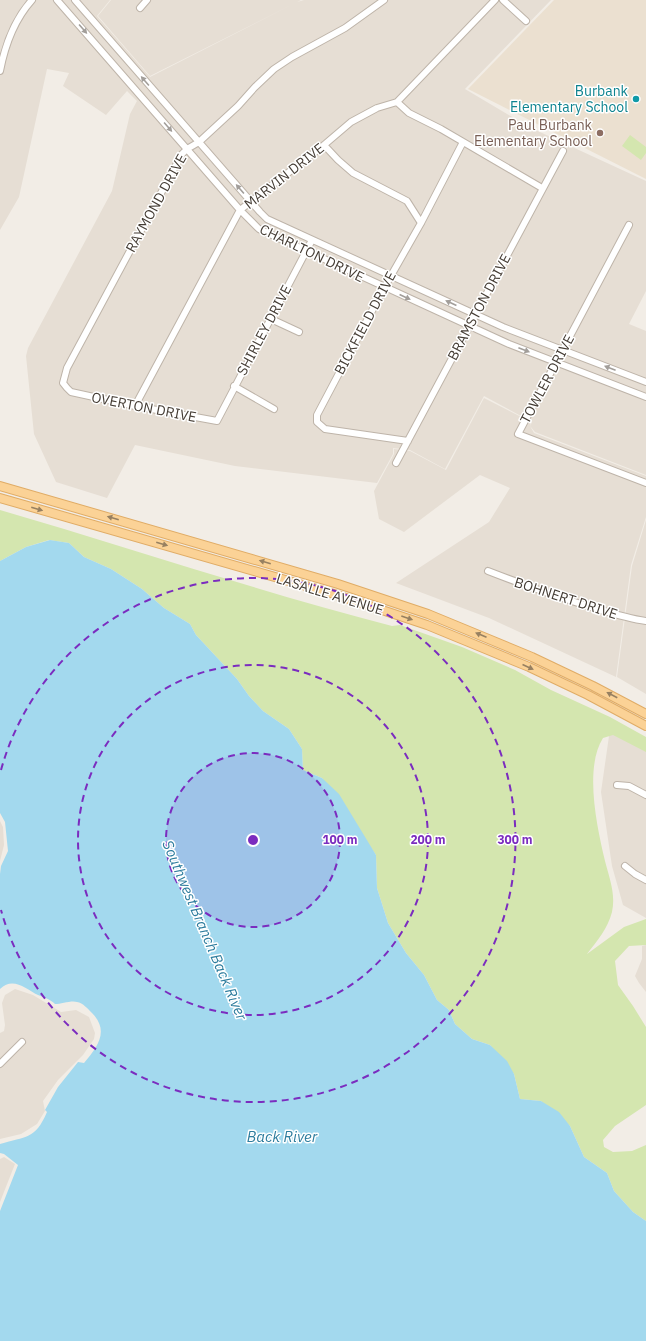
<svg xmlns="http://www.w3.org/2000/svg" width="646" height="1341" viewBox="0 0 646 1341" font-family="'IBM Plex Sans',sans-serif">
  <rect width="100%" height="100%" fill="#f2ede6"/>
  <path fill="#e6ded4" d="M0,0H110L97,16L150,77L297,2L304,0H551L465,89L529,127L646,181V291L629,324L646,331V475L535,432L530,426L532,422L484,396L445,469L410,450L393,448V454L377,483L235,466L135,445L107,498L56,482L34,434L26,356L28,348L112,191L130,114L137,101L127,91L106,115L63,86L69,73L47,69L19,197L0,230Z
    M111,0H301L150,76L98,16Z
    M484,398L531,422L530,426L534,433L646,476V517L631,565L616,677L489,618L396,583L489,522L510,488L480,475L404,532L379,519L374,491L394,454V449L410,451L446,470Z
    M646,520V694L617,677L632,566Z
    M610,729L646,748V918L623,905L612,866L601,792Z
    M0,821L3,827L4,845L0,861Z
    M646,945V992L639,983L635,976L642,959V946Z
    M15,989L33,995L61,1012L76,1010L89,1017L95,1033L94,1039L83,1055L58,1080L43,1101L45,1111L37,1124L21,1134L0,1139V1033L4,1031L5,1025L2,1003L5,995Z
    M4,1157L15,1164L0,1202V1159Z"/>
  <path fill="#ebe0d0" d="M554,0H646V179L468,89Z"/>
  <path fill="#d4e6af" d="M630,135L646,147V153L641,160L622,146Z
    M0,510C131,548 260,592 392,626L400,625L462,647L515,670L551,690L610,717L646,737V752L613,735L603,738C584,768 597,827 605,861C609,877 616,894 612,912C608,928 597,941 587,954L624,927L646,919V945L629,946L615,961L618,985L633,1006L646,1027V1105L615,1126L603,1140L604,1147L613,1152L632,1151L646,1145V1221L633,1212L614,1191L607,1173L584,1157L570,1126L541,1101L520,1099L514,1074L490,1045L472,1039L455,1024L449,1010L437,1000L424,975L406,953L388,923L377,888L376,855L322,778L303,770L302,749L289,729L263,711L249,696L237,679L196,635L190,624L164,608L142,589L111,569L84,557L69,543L49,540L26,547L0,561Z"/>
  <path fill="#a3d9ee" d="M50,540L69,543L84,557L111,569L142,589L164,608L190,624L196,635L237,679L249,696L263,711L289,729L302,749L303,770L322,778L339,794L376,855L377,888L388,923L406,953L424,975L437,1000L449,1010L455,1024L472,1039L490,1045L507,1061L514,1074L520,1099L541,1101L559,1112L570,1126L584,1157L607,1173L614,1191L633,1212L646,1221V1341H0V1211L18,1165L4,1154L0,1153V1144C26,1136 35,1140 47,1112L45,1110L58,1087L78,1062L84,1063C97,1048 110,1031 92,1013C88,1009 83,1003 77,1002C72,1000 61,1004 55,1004C50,999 45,998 38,995C26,989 13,976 0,989V874L1,866L8,851L5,822L0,813V561L26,547Z"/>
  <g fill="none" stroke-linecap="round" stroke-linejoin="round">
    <g stroke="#beb4a9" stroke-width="8">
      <path id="minor" d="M57,0L240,210L259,229L509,344L646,397
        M75,0L260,212L267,219L503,327L646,382
        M503,0L526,21
        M140,8L147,0
        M0,71C5,45 14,20 32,0
        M397,102L409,113L441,129L542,188
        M324,145L338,160L353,173L407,201L421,223
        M629,225L518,434L646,483
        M312,240L217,421L135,406L71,392L67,388L63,383L67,368L182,154L187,149L199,142L238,106L255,87L274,69L292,57L345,28L384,0
        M271,319L299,332
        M234,386L274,409
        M135,406L240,210L324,145L351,122L377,108L397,102L495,0
        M408,441L325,429L317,422V415L384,288L421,223L463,142
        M396,463L563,151
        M488,571C519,583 549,594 581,604C602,610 624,618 646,621
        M617,785L629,786L646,795
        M625,866L635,874L646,880
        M0,1064L22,1042"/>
    </g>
    <g stroke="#e0ac66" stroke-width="10">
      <path id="major" d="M0,486L338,584L428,614L532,657L593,686L646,714
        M0,498L334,594L427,625L529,667L588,695L646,726"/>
    </g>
    <use href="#minor" stroke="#fff" stroke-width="6"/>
    <use href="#major" stroke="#fbd296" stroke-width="8"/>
  </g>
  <defs><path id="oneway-solid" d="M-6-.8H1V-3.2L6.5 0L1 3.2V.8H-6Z"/></defs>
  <g fill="#a29e9a">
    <use href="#oneway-solid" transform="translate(83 29) rotate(49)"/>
    <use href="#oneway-solid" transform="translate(145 81) rotate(-131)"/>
    <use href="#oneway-solid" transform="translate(168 127) rotate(49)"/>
    <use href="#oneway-solid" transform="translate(240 189) rotate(-131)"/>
    <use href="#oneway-solid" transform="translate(405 297) rotate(25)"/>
    <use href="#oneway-solid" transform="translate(451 303) rotate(-155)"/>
    <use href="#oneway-solid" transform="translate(524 350) rotate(21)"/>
    <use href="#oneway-solid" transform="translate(610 368) rotate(-159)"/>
  </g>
  <g fill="#978061">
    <use href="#oneway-solid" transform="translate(37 509) rotate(16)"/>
    <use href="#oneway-solid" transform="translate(113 518) rotate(-164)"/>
    <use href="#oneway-solid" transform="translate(162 544) rotate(16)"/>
    <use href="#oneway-solid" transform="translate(265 562) rotate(-164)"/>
    <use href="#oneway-solid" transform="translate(407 618) rotate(19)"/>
    <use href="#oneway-solid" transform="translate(481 635) rotate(-157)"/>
    <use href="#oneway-solid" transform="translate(528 667) rotate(24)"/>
    <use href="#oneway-solid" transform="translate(612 695) rotate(-152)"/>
  </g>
  <circle cx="253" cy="840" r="87" fill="#7b2cbf" fill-opacity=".12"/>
  <g fill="none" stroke="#7b2cbf" stroke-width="2" stroke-dasharray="7 5">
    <circle cx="253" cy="840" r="87"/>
    <circle cx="253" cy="840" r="175"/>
    <path d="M1 770A262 262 0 1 1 1 910"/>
  </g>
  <circle fill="#0f9aa8" stroke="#fff" stroke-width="1.5" cx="636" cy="99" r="4"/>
  <circle fill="#8d6e63" stroke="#fff" stroke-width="1.5" cx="600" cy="133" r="4"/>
  <g text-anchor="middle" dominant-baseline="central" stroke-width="3" stroke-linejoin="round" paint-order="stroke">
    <g font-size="14" fill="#0d838f" stroke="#fff" text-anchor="end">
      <text x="628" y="91">Burbank<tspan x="628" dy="16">Elementary School</tspan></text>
    </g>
    <g font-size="14" fill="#785e54" stroke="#fff" text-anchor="end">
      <text x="592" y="125">Paul Burbank<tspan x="592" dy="16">Elementary School</tspan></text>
    </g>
    <g font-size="14" fill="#453d35" stroke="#fff">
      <text transform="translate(284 176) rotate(-38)">MARVIN DRIVE</text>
      <text transform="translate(156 203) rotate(-61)">RAYMOND DRIVE</text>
      <text transform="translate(312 253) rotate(26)">CHARLTON DRIVE</text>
      <text transform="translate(479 307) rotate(-62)">BRAMSTON DRIVE</text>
      <text transform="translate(365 323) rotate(-62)">BICKFIELD DRIVE</text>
      <text transform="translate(264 330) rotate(-62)">SHIRLEY DRIVE</text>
      <text transform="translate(547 379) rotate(-62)">TOWLER DRIVE</text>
      <text transform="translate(144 407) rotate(11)">OVERTON DRIVE</text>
      <text transform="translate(330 594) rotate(17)">LASALLE AVENUE</text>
      <text transform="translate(566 598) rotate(18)">BOHNERT DRIVE</text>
    </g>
    <g font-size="15" font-style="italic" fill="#2e7d9e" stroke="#fff">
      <text transform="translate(205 930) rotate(67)">Southwest Branch Back River</text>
      <text x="282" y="1136">Back River</text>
    </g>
  </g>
  <circle cx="253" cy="840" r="6" fill="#7b2cbf" stroke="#fff" stroke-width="2"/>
  <g font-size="12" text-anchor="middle" font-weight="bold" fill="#7b2cbf" stroke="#fff" stroke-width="3" stroke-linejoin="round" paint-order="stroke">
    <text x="340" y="844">100 m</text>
    <text x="428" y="844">200 m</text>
    <text x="515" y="844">300 m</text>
  </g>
</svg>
